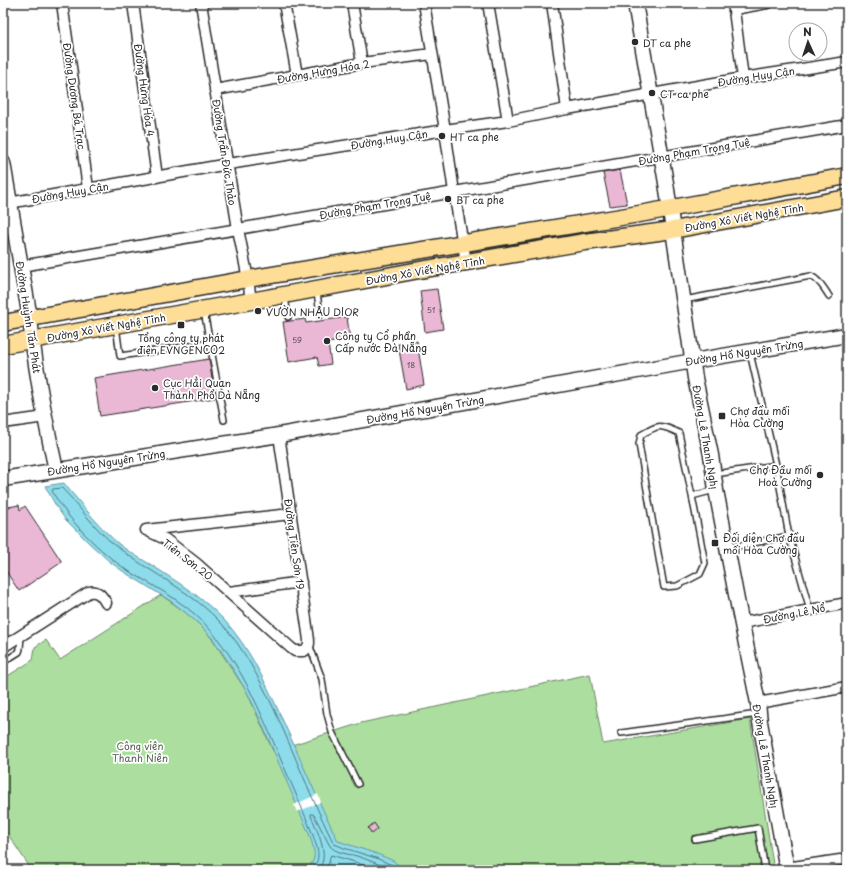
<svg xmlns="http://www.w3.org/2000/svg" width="850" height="873" viewBox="0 0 850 873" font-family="'Playpen Sans',sans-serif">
  <rect width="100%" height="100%" fill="#fff"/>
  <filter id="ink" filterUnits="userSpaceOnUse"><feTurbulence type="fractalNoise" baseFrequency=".025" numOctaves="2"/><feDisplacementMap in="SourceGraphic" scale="8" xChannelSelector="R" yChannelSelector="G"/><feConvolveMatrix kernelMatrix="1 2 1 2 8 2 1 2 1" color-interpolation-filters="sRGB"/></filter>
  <g filter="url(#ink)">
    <path fill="#acde9f" stroke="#6c8465" d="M161,595L185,612L200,625L213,640L247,692L273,751L361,723L590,674L603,744L750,719L774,870H27L29,866L3,827V679L33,660L35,647L46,640L60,660Z"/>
    <path fill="#8ddceb" stroke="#66959e" d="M64,483L67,487C84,507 100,528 120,545C130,553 142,559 153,566C179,583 205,599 225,621C248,646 265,681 279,712C299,755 317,799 338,841L377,854L394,861L397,864L400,870H305C319,859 314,851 310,836L259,717L247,692L228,661L213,639L200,625L185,612L169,600L124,572L110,562L90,544L65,519L56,506L45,486Z"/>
    <path fill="#fff" d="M318,794L321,802L297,812L294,805Z"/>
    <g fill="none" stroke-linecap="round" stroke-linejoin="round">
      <path stroke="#527278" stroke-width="1" d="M311,870C323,858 317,849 313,835C303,810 292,785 281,760C261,712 240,661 204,623C182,600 153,586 127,570C100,552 67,519 52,491L53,489L62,488C66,493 72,498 76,504C90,520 103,537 120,549C154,575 193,592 222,624C243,647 260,680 274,709C294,753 312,800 334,844L337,845L344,848L376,858L392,865L396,870
        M318,870C320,867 323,863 323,859C325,847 316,827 311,816V814H313L314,815L330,846C336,853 348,854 357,856C368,860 380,864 390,870
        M325,870L329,863L330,857L331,855L355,862L376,870"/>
    </g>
    <path fill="#eab7d5" stroke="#2b2b2b" d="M620,170L627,204L610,206L603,173Z
      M437,289L443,329L425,332L420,291Z
      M347,317L350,339L328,343L331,364L319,366L317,357L289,362L283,322L305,319L306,323Z
      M417,341L424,385L406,389L398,344Z
      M209,359L215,398L100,416L94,378Z
      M19,505L20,510L25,506L62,562L19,591L3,567V508Z
      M374,823L378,829L372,834L368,828Z"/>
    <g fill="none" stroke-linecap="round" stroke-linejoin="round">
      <g stroke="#2b2b2b" stroke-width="8">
        <path id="lane" d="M317,292L320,315
          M285,296L288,317
          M684,300L811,276C819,280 824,288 829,296
          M204,311L224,420
          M116,326L120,356L210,343
          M750,353L776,465
          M715,474L776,465L789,536L728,548
          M692,496L705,563L700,574L677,586L664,587L639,444L641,435C659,424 660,424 679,433L692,496L715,490
          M789,536L810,610
          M309,644L322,679L327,714L332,732L358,784
          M3,662L19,652L20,649L21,636
          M621,733L758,714
          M695,839L758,828L765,870"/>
      </g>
      <g stroke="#2b2b2b" stroke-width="13">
        <path id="street" d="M62,3L88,188
          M133,3L157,177
          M201,3L238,229L248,279L251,301
          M284,3L297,75
          M352,3L362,63
          M424,3L445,130L454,192L466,262
          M488,3L508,121
          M552,3L567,109
          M733,3L743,78
          M734,9L767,3
          M215,90L362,63L432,54
          M3,204L228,164L445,130L508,121L567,109L743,78L847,62
          M21,266L847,125
          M3,423L45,417
          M279,435L308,633C309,641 311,646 304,651H295L291,648L197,564L165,539L146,530L291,514
          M229,592L301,582
          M742,623L847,603
          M3,647L89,592C98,590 102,596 106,603
          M758,703L847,687
          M786,868L847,859"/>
      </g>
      <g stroke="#2b2b2b" stroke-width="17">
        <path id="secondary" d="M635,3L666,183L695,378L711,455L716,490L737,600L758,703L760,722L787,870
          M3,163L30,318C35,369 45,420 56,470
          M3,479L279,435L693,361L847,335"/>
      </g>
      <g stroke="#2b2b2b" stroke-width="19">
        <path id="primary" d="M3,323L248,279L645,213L847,176
          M3,345L251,301L414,271L585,242L673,230L847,198"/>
      </g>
      <use href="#lane" stroke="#fff" stroke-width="5"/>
      <use href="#street" stroke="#fff" stroke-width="10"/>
      <use href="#secondary" stroke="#fff" stroke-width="14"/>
      <use href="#primary" stroke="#fede96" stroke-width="16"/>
    </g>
  </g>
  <g fill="#2b2b2b" stroke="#fff" stroke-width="1.5">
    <circle cx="635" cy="42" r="4"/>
    <circle cx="652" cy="93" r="4"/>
    <circle cx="442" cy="136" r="4"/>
    <circle cx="448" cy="199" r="4"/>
    <circle cx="258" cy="311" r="4"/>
    <rect x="177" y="321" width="8" height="8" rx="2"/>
    <circle cx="327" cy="341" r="4"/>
    <circle cx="155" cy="388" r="4"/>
    <rect x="718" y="412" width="8" height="8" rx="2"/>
    <circle cx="820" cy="475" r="4"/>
    <rect x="711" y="539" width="8" height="8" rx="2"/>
  </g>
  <g text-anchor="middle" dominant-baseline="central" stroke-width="3.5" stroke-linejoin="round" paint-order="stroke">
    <g font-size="8" fill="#5b4e56">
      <text x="431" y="310">51</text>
      <text x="297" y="340">59</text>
      <text x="411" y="365">18</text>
    </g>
    <g font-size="10" fill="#2b2b2b" stroke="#fff" text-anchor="start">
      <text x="643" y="42">DT ca phe</text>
      <text x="660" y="93">CT ca phe</text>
      <text x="450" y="136">HT ca phe</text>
      <text x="456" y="199">BT ca phe</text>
      <text x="266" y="311">VƯỜN NHẬU DIOR</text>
      <text x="335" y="335">Công ty Cổ phần<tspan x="335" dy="12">Cấp nước Đà Nẵng</tspan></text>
      <text x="181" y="337" text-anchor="middle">Tổng công ty phát<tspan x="181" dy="12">điện EVNGENCO2</tspan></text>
      <text x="163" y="382">Cục Hẳi Quan<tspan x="163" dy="12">Thành Phổ Dà Nẵng</tspan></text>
      <text x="730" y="410">Chợ đầu mối<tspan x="730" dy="12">Hòa Cường</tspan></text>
      <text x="812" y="469" text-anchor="end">Chợ Đầu mối<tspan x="812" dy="12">Hoà Cường</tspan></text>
      <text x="723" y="537">Đối diện Chợ đầu<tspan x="723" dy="12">mối Hòa Cường</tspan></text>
    </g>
    <g font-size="10" fill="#2b2b2b" stroke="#fff">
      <text transform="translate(323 71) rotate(-10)">Đường Hưng Hóa 2</text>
      <text transform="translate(756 76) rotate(-9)">Đường Huy Cận</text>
      <text transform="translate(145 90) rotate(82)">Đường Hưng Hóa 4</text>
      <text transform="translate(75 96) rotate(82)">Đường Dương Bá Trạc</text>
      <text transform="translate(389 139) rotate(-9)">Đường Huy Cận</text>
      <text transform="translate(694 151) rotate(-10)">Đường Phạm Trọng Tuệ</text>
      <text transform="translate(225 152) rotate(81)">Đường Trần Đức Thảo</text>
      <text transform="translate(70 192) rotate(-10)">Đường Huy Cận</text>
      <text transform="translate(375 205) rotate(-10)">Đường Phạm Trọng Tuệ</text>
      <text transform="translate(744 217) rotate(-10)">Đường Xô Viết Nghệ Tĩnh</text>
      <text transform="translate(425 270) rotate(-10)">Đường Xô Viết Nghệ Tĩnh</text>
      <text transform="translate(29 317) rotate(81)">Đường Huỳnh Tấn Phát</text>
      <text transform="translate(106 327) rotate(-10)">Đường Xô Viết Nghệ Tĩnh</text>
      <text transform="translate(744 352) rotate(-9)">Đường Hồ Nguyên Trừng</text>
      <text transform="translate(425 409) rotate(-10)">Đường Hồ Nguyên Trừng</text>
      <text transform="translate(706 437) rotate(80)">Đường Lê Thanh Nghị</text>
      <text transform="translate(106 462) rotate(-9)">Đường Hồ Nguyên Trừng</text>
      <text transform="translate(295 544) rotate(82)">Đường Tiên Sơn 19</text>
      <text transform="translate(188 559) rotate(38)">Tiên Sơn 20</text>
      <text transform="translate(794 613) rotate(-11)">Đường Lê Nổ</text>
      <text transform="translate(766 756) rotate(80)">Đường Lê Thanh Nghị</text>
    </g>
    <g font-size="10" fill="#52614e" stroke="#fff">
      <text x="140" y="745">Công viên<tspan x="140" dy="12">Thanh Niên</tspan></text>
    </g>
  </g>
  <rect width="850" height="873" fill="none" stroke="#fff" stroke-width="16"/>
  <rect x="8" y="8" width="834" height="857" fill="none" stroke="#2b2b2b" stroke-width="1.5" filter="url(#ink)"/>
  <g transform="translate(808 42) rotate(357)"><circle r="19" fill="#ffffff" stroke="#aaaaaa"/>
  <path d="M0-3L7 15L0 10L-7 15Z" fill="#2b2b2b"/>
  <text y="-6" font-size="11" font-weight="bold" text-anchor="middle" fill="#2b2b2b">N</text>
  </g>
</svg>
